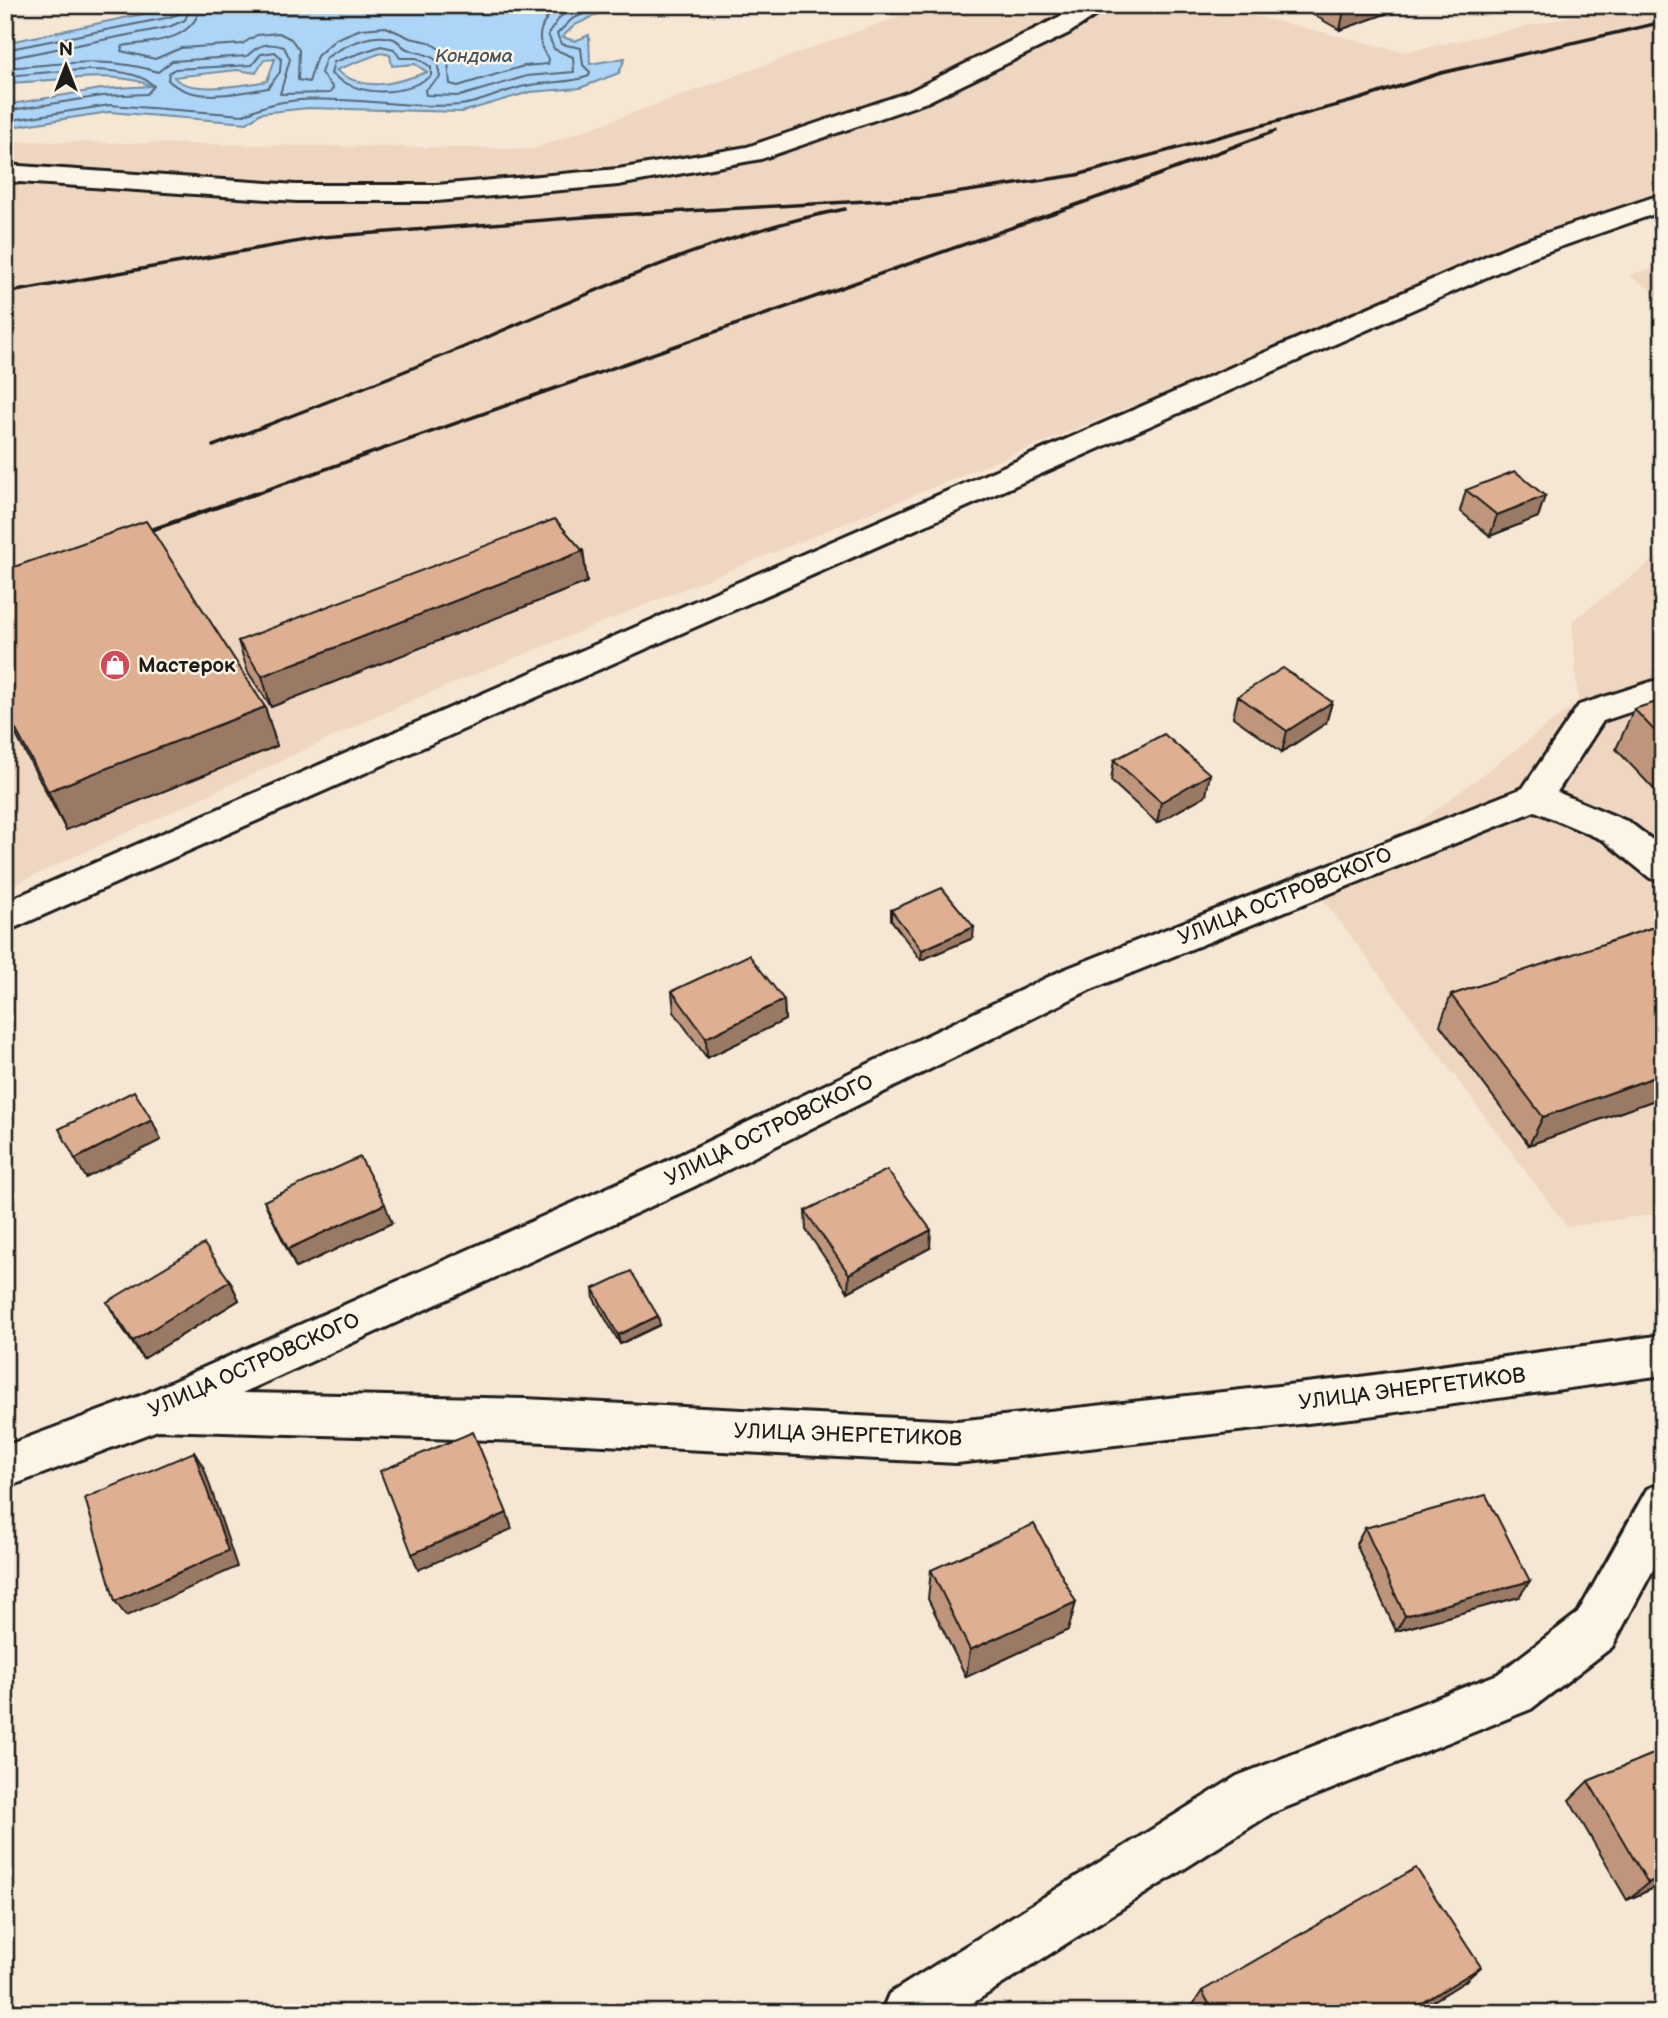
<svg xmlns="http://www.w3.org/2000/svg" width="1668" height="2018" viewBox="0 0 1668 2018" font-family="'Balsamiq Sans',sans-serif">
  <rect width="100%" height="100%" fill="#f6e7d4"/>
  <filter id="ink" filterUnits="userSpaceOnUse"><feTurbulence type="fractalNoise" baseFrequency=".0143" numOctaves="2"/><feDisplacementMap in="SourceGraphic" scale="14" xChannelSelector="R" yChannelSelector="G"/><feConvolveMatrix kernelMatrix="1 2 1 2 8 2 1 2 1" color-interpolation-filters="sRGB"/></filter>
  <g filter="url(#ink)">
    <path fill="#efd6c0" d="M931,5H1209L1406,52L1626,5H1663V197L1521,247L415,699L5,889V141L533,149Z
      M1663,265V294L1658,296L1629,275Z
      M1663,553V1213L1567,1227L1303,872L1411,829L1578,702L1572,621Z"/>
    <path fill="#add5f7" stroke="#738b9f" stroke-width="2" fill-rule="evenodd" d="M185,5H617L575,25L562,37L575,41L589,35L590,64L625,58L619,73L580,88L530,92L462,112L308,108L261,113L247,123L109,112L5,128V105L101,89L151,86C116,68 46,83 5,83V43ZM381,53L390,55L392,66L415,64L427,72C394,84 365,93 336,70ZM275,59L267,81C247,85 187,95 174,77L237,70L256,73L264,60Z"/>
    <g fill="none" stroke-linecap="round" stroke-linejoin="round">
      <path stroke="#566674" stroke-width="2" d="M201,5C193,42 154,41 123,46L121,51L155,59L181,48L242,44L257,35L279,33L291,39L299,50L298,80L309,82L317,56L336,39L361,29L386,27L410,38L429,42L441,50L448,62L450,84L458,86L524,66L548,64L549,59C532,39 541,22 558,5
        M381,46L394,49L400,58H417L431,67V76C400,97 361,97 331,74L334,62Z
        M5,50L166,18L179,14L182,5
        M275,52L281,58L280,72L268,88C237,93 193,104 168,80L169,73L175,69L252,65L261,54Z
        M5,59L169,27L185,20L191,5
        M5,68C57,65 108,55 158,72L172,61L247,56C259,44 268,42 284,47L290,59L280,94L330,93L333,88L321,73L326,58C343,46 373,31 394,39C399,41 402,47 407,49C418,54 427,52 437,61L440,77L425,90L426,95L460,96L527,76L574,72L573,57L554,49L548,34L561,16L582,5
        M5,76C42,74 127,59 154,86L147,94L102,96L5,111
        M5,121L110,105L244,115C302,83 395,111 460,105C482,103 504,90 526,86C547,81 569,84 589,76L590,72L583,65L581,48L561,44L557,34L572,19L604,5"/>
      <g stroke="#1c1c1c" stroke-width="6">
        <path id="minor" d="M1083,5H1111L1069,33L927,102L761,159L618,185L437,201H296L5,181V165L296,185H437L618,169L747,147L909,92Z
          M1663,678V701L1603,721L1557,792L1629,822L1663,848V881L1650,878L1603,840L1535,811L1089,990L693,1187L242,1393L525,1399L957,1421L1360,1377L1663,1335V1375L1360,1417L957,1463L525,1441L158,1430L5,1488V1446L140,1396L663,1163L1063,970L1523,788L1579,705Z
          M1663,1482V1551L1612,1647L1531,1709L1272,1813L957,2013H881L889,1994L1237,1776L1498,1674L1578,1613L1647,1489Z"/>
      </g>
      <g stroke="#1c1c1c" stroke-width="6">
        <path id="major" d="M1663,194V211L1534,256L5,932V902L1514,244Z"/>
      </g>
      <use href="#minor" fill="#fcf5e5" fill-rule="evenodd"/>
      <use href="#major" fill="#fcf5e5" fill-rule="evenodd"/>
      <path stroke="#1c1c1c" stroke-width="3.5" d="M5,293L323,237L597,216L921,198L1077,175L1360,99L1441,73L1663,22
        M213,446C306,410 399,375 490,336C607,286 720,233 845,209
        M252,495L1110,193L1275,131"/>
      <path stroke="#1c1c1c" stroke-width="4.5" d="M134,536L257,493"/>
    </g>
    <path fill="#bf967c" stroke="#1c1c1c" stroke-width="2" d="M1296,5H1405V7L1340,30Z
      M1466,490L1545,496L1538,517L1490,536L1460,511Z
      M583,551L587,582L271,707L248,672L238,641Z
      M5,570L265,707L277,746L66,830L5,714Z
      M1238,696L1332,702L1326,723L1282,752L1233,717Z
      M1663,700V799L1616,749L1634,709Z
      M1114,760L1206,795L1157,823L1111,781Z
      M891,910L973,938L921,960L891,920Z
      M1663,924V1097L1529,1145L1440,1025L1451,995Z
      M672,991L784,1000L785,1020L707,1058L674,1012Z
      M264,1201L392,1223L296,1268Z
      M805,1211L930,1248L848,1292L806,1230Z
      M230,1281L239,1300L143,1359L117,1320L107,1302Z
      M593,1289L660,1325L620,1344L594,1299Z
      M1365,1528L1519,1597L1396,1631L1356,1544Z
      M931,1570L1076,1602L1068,1630L966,1677L928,1599Z
      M1663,1750V1884L1627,1900L1569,1800L1588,1781Z
      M1464,1982L1414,2013H1196L1192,2006L1202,1991Z"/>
    <path fill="#9b7a65" stroke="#1c1c1c" stroke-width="2" d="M1345,5H1405V7L1340,30Z
      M1545,496L1538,517L1490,536L1497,515Z
      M583,551L587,582L271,707L262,676Z
      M1332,702L1326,723L1282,752L1287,731Z
      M265,707L277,746L66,830L48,791Z
      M1210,774L1206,795L1157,823L1161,802Z
      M974,927L973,938L921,960L922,950Z
      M784,1000L785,1020L707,1058L706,1038Z
      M1663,1074V1097L1529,1145L1543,1117Z
      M152,1120L161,1140L86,1178L75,1159Z
      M385,1204L392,1223L296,1268L288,1249Z
      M931,1230L930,1248L848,1292L849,1274Z
      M230,1281L239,1300L143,1359L133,1341Z
      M658,1316L660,1325L620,1344L618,1335Z
      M194,1452L204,1468L237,1567L126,1616L115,1601Z
      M507,1513L512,1529L418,1570L412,1554Z
      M1530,1581L1519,1597L1396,1631L1405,1616Z
      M1076,1602L1068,1630L966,1677L970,1650Z
      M1663,1876V1884L1627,1900L1648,1883Z
      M1481,1967L1464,1982L1414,2013H1406Z"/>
    <path fill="#deaf90" stroke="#1c1c1c" stroke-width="2" d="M1515,471L1545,496L1497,515L1466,490Z
      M555,519L583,551L262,676L238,641Z
      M146,521L265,707L48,791L5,709V570Z
      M1283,668L1332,702L1287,731L1238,696Z
      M1663,700V740L1634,709Z
      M1164,734L1210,774L1161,802L1114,760Z
      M942,888L974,927L922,950L891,910Z
      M1663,924V1074L1543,1117L1451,995Z
      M749,955L784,1000L706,1038L672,991Z
      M134,1091L152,1120L75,1159L59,1129Z
      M360,1157L385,1204L288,1249L264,1201Z
      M887,1170L931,1230L849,1274L805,1211Z
      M204,1244L230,1281L133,1341L107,1302Z
      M631,1271L658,1316L618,1335L593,1289Z
      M473,1432L507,1513L412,1554L380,1471Z
      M194,1452L228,1551L115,1601L85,1498Z
      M1486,1495L1530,1581L1405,1616L1365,1528Z
      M1034,1524L1076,1602L970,1650L931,1570Z
      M1663,1750V1876L1648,1883L1588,1781Z
      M1416,1868L1481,1967L1406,2013H1214L1202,1991Z"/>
  </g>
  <defs>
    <g id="shop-disc" transform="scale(1.575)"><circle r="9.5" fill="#d1495b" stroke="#fcf5e5"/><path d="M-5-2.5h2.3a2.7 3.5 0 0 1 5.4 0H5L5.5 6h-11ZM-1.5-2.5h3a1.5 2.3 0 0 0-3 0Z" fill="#fff"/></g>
  </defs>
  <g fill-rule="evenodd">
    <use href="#shop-disc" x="115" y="665"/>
  </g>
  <g text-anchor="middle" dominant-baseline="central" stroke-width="5" stroke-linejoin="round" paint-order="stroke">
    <g font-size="19" font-style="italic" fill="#48545e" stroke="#fcf5e5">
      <text x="474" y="56">Кондома</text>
    </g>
    <g font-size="21" font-weight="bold" fill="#1c1c1c" stroke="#fcf5e5" text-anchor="start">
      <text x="138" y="665">Мастерок</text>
    </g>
    <g font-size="21" fill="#1c1c1c" stroke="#fcf5e5">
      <text transform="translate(1285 896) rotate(-22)">УЛИЦА ОСТРОВСКОГО</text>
      <text transform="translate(769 1130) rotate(-26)">УЛИЦА ОСТРОВСКОГО</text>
      <text transform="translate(254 1365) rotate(-24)">УЛИЦА ОСТРОВСКОГО</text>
      <text transform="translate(1412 1389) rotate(-7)">УЛИЦА ЭНЕРГЕТИКОВ</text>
      <text transform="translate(848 1435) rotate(2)">УЛИЦА ЭНЕРГЕТИКОВ</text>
    </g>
  </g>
  <rect width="1668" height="2018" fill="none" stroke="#fcf5e5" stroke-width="28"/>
  <rect x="14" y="14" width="1640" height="1990" fill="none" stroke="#1c1c1c" stroke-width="2.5" filter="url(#ink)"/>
  <g transform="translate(66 66)" stroke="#fcf5e5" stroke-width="5" paint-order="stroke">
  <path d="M0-5L12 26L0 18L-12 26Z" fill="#1c1c1c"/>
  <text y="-10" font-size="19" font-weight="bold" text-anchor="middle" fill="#1c1c1c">N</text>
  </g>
</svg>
